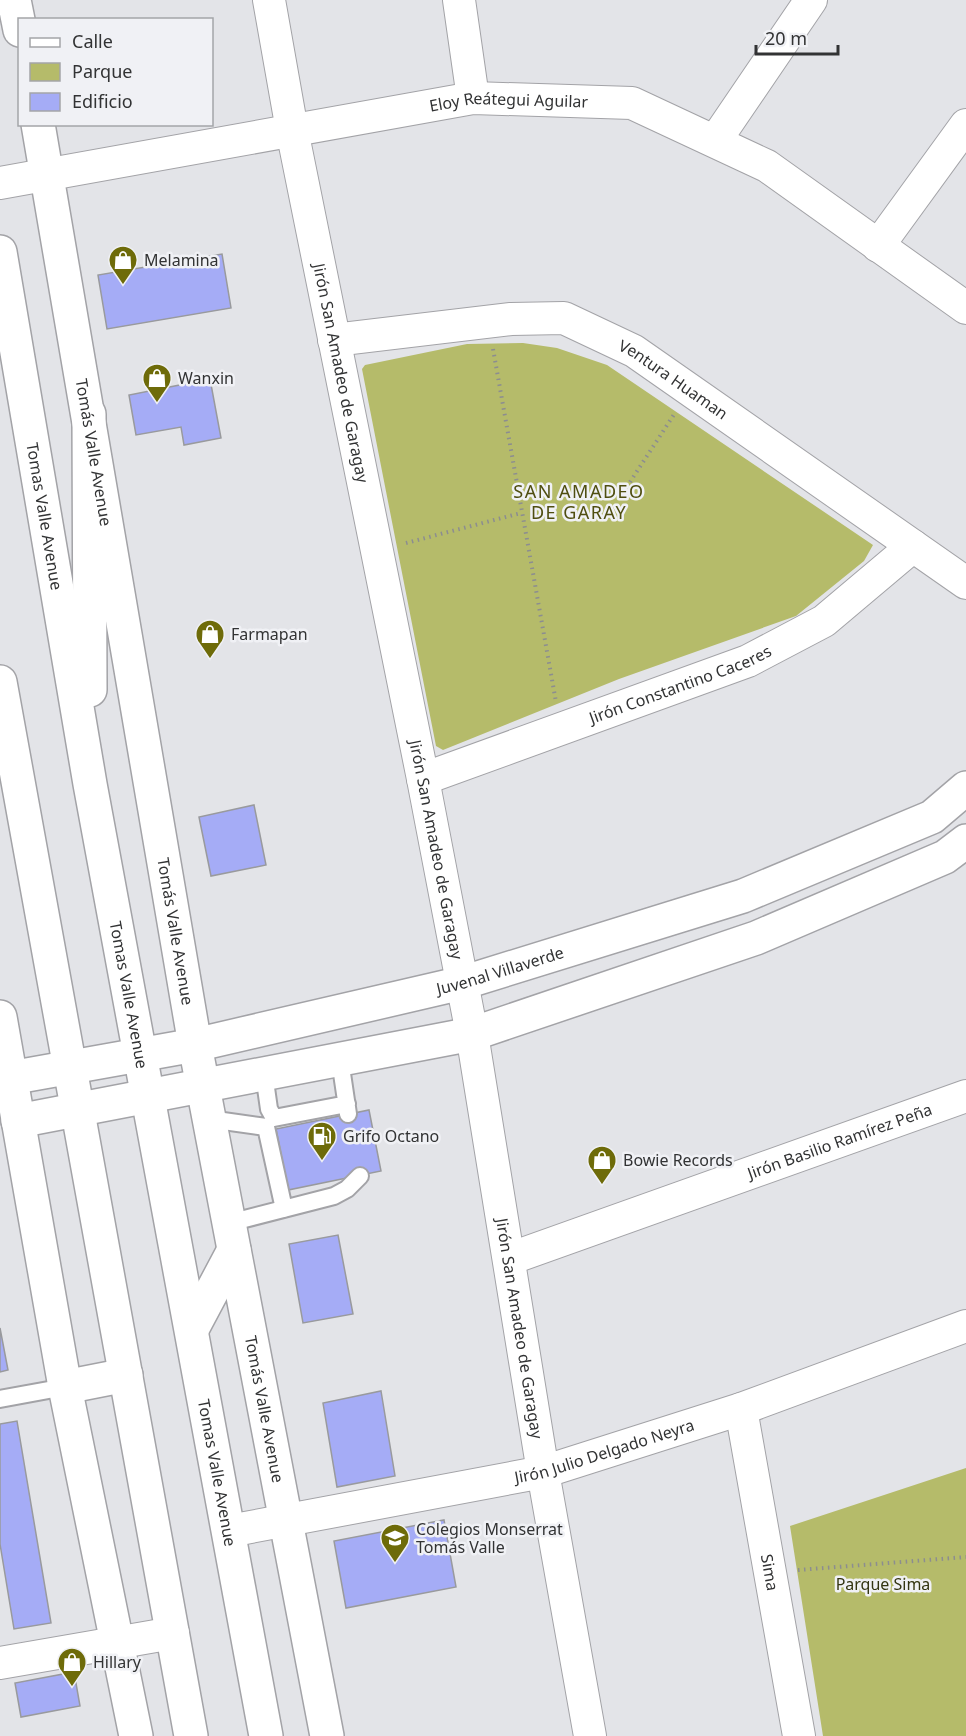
<svg xmlns="http://www.w3.org/2000/svg" width="966" height="1736" viewBox="0 0 966 1736" font-family="'Noto Sans',sans-serif">
  <rect width="100%" height="100%" fill="#e3e4e8"/>
  <path fill="#b5bb6a" d="M523,343L557,348L607,365L873,545L864,561L796,616L619,679L443,750L436,746L362,369L365,365L467,344Z
    M966,1468V1736H823L790,1526Z"/>
  <path fill="#a5acf6" stroke="#999a9d" stroke-width="1.5" d="M222,254L231,308L107,329L98,275Z
    M210,379L221,438L184,445L181,427L136,435L129,395Z
    M254,805L266,865L211,876L199,817Z
    M369,1110L381,1171L288,1190L276,1129Z
    M338,1235L353,1314L303,1323L289,1244Z
    M0,1328L8,1370L0,1372Z
    M381,1391L395,1476L337,1487L323,1403Z
    M17,1421L51,1623L14,1629L0,1544V1424Z
    M444,1520L456,1587L346,1608L334,1541Z
    M74,1672L80,1706L21,1717L15,1683Z"/>
  <g fill="none" stroke-linecap="round" stroke-linejoin="round">
    <g stroke="#a3a3a7" stroke-width="20">
      <path id="lane" d="M340,1060L348,1114
        M264,1074L269,1109L274,1118L347,1104
        M209,1119L266,1127L284,1209
        M229,1223L334,1196L347,1189L360,1176
        M0,1399L65,1387"/>
    </g>
    <g stroke="#a3a3a7" stroke-width="34">
      <g id="street">
        <path id="s1" d="M269,0L292,130L423,779L472,1034L543,1472L590,1736"/>
        <path d="M459,0L473,98"/>
        <path d="M715,141L811,0"/>
        <path id="s2" d="M0,183L473,98L632,103L767,166L966,308"/>
        <path d="M878,246L966,125"/>
        <path id="s3" d="M334,340L511,319L564,318L634,351L966,583"/>
        <path id="s4" d="M423,779L748,661L824,621L913,546"/>
        <path id="s5" d="M509,1259L966,1096"/>
        <path id="s6" d="M741,1409L799,1736"/>
        <path id="s7" d="M229,1531L543,1472L741,1409L966,1326"/>
        <path d="M0,1663L173,1633"/>
      </g>
    </g>
    <g stroke="#a3a3a7" stroke-width="36">
      <g id="secondary">
        <path d="M14,0L20,30"/>
        <path id="s8" d="M38,124L195,1045L327,1736"/>
        <path d="M0,1017L65,1387L136,1736"/>
        <path id="s9" d="M10,1078L195,1045L462,983L743,896L932,817L966,788"/>
        <path d="M18,1121L472,1034L756,938L945,857L966,841"/>
      </g>
    </g>
    <g stroke="#a3a3a7" stroke-width="36">
      <g id="primary">
        <path id="s10" d="M0,252L90,784L266,1736"/>
        <path d="M89,414L90,690"/>
        <path d="M0,682L191,1736"/>
        <path d="M192,1329L234,1250"/>
        <path d="M65,1387L126,1375"/>
      </g>
    </g>
    <path stroke="#8c8d90" stroke-width="4" stroke-dasharray="1.5 4.5" stroke-linecap="butt" d="M493,349L556,702
      M630,482L675,413
      M406,543L521,513
      M798,1570L966,1557"/>
    <use href="#lane" stroke="#fff" stroke-width="16"/>
    <use href="#street" stroke="#fff" stroke-width="32"/>
    <use href="#secondary" stroke="#fff" stroke-width="33"/>
    <use href="#primary" stroke="#fff" stroke-width="33"/>
  </g>
  <defs>
    <g id="shop-pin" transform="scale(1.5)"><path d="M0 17L-7.5 6A9.5 9.5 0 1 1 7.5 6Z" fill="#6e6b09" stroke="#f0f1f5"/><path d="M-5-2.5h2.3a2.7 3.5 0 0 1 5.4 0H5L5.5 6h-11ZM-1.5-2.5h3a1.5 2.3 0 0 0-3 0Z" fill="#fff"/></g>
    <g id="fuel-pin" transform="scale(1.5)"><path d="M0 17L-7.5 6A9.5 9.5 0 1 1 7.5 6Z" fill="#6e6b09" stroke="#f0f1f5"/><path d="M-5.5-6h7V0h2V4h1.3V-2.5L3-4.5l.8-.8L6-3V5H2.5V1h-1V6h-7ZM-4.2-4.7v3.2H.2V-4.7Z" fill="#fff"/></g>
    <g id="school-pin" transform="scale(1.5)"><path d="M0 17L-7.5 6A9.5 9.5 0 1 1 7.5 6Z" fill="#6e6b09" stroke="#f0f1f5"/><path d="M0-5L7-2L0 1L-7-2ZM-4 1L0 2.5L4 1V4Q0 6-4 4Z" fill="#fff"/></g>
  </defs>
  <g fill-rule="evenodd">
    <use href="#shop-pin" x="123" y="260"/>
    <use href="#shop-pin" x="157" y="378"/>
    <use href="#shop-pin" x="210" y="634"/>
    <use href="#fuel-pin" x="322" y="1136"/>
    <use href="#shop-pin" x="602" y="1160"/>
    <use href="#school-pin" x="395" y="1538"/>
    <use href="#shop-pin" x="72" y="1662"/>
  </g>
  <g text-anchor="middle" dominant-baseline="central" stroke-width="5" stroke-linejoin="round" paint-order="stroke">
    <g font-size="16" fill="#323334" stroke="#f0f1f5">
      <text stroke="none"><textPath href="#s2" startOffset="516">Eloy Reátegui Aguilar</textPath></text>
      <text stroke="none"><textPath href="#s1" startOffset="380">Jirón San Amadeo de Garagay</textPath></text>
      <text stroke="none"><textPath href="#s3" startOffset="357">Ventura Huaman</textPath></text>
      <text stroke="none"><textPath href="#s8" startOffset="333">Tomás Valle Avenue</textPath></text>
      <text stroke="none"><textPath href="#s10" startOffset="268">Tomas Valle Avenue</textPath></text>
      <text stroke="none"><textPath href="#s4" startOffset="274">Jirón Constantino Caceres</textPath></text>
      <text stroke="none"><textPath href="#s1" startOffset="866">Jirón San Amadeo de Garagay</textPath></text>
      <text stroke="none"><textPath href="#s8" startOffset="819">Tomás Valle Avenue</textPath></text>
      <text stroke="none"><textPath href="#s9" startOffset="502">Juvenal Villaverde</textPath></text>
      <text stroke="none"><textPath href="#s10" startOffset="754">Tomas Valle Avenue</textPath></text>
      <text stroke="none"><textPath href="#s5" startOffset="351">Jirón Basilio Ramírez Peña</textPath></text>
      <text stroke="none"><textPath href="#s1" startOffset="1352">Jirón San Amadeo de Garagay</textPath></text>
      <text stroke="none"><textPath href="#s8" startOffset="1305">Tomás Valle Avenue</textPath></text>
      <text stroke="none"><textPath href="#s7" startOffset="384">Jirón Julio Delgado Neyra</textPath></text>
      <text stroke="none"><textPath href="#s10" startOffset="1240">Tomas Valle Avenue</textPath></text>
      <text stroke="none"><textPath href="#s6" startOffset="166">Sima</textPath></text>
    </g>
    <g font-size="16" fill="#323334" stroke="#f0f1f5" text-anchor="start">
      <text x="144" y="260">Melamina</text>
      <text x="178" y="378">Wanxin</text>
      <text x="231" y="634">Farmapan</text>
      <text x="343" y="1136">Grifo Octano</text>
      <text x="623" y="1160">Bowie Records</text>
      <text x="416" y="1529">Colegios Monserrat<tspan x="416" dy="18">Tomás Valle</tspan></text>
      <text x="93" y="1662">Hillary</text>
    </g>
    <g font-size="16" fill="#333512" stroke="#f0f1f5">
      <text x="883" y="1584">Parque Sima</text>
    </g>
    <g font-size="18" letter-spacing="1.5" fill="#4f4e10" stroke="#f0f1f5">
      <text x="579" y="491">SAN AMADEO<tspan x="579" dy="21">DE GARAY</tspan></text>
    </g>
  </g>
  <rect x="18" y="18" width="195" height="108" fill="#f0f1f5" stroke="#a4a5a8" stroke-width="1.5"/>
  <rect x="30" y="38" width="30" height="9" fill="#ffffff" stroke="#a4a5a8" stroke-width="1.5"/>
  <text x="72" y="48" font-size="18" fill="#323334">Calle</text>
  <rect x="30" y="63" width="30" height="18" fill="#b5bb6a" stroke="#a4a5a8" stroke-width="1.5"/>
  <text x="72" y="78" font-size="18" fill="#323334">Parque</text>
  <rect x="30" y="93" width="30" height="18" fill="#a5acf6" stroke="#a4a5a8" stroke-width="1.5"/>
  <text x="72" y="108" font-size="18" fill="#323334">Edificio</text>
  <path d="M756 45v9h82v-9" fill="none" stroke="#323334" stroke-width="3"/>
  <text x="765" y="45" font-size="18" fill="#323334" stroke="#f0f1f5" stroke-width="4.5" paint-order="stroke">20 m</text>
</svg>
